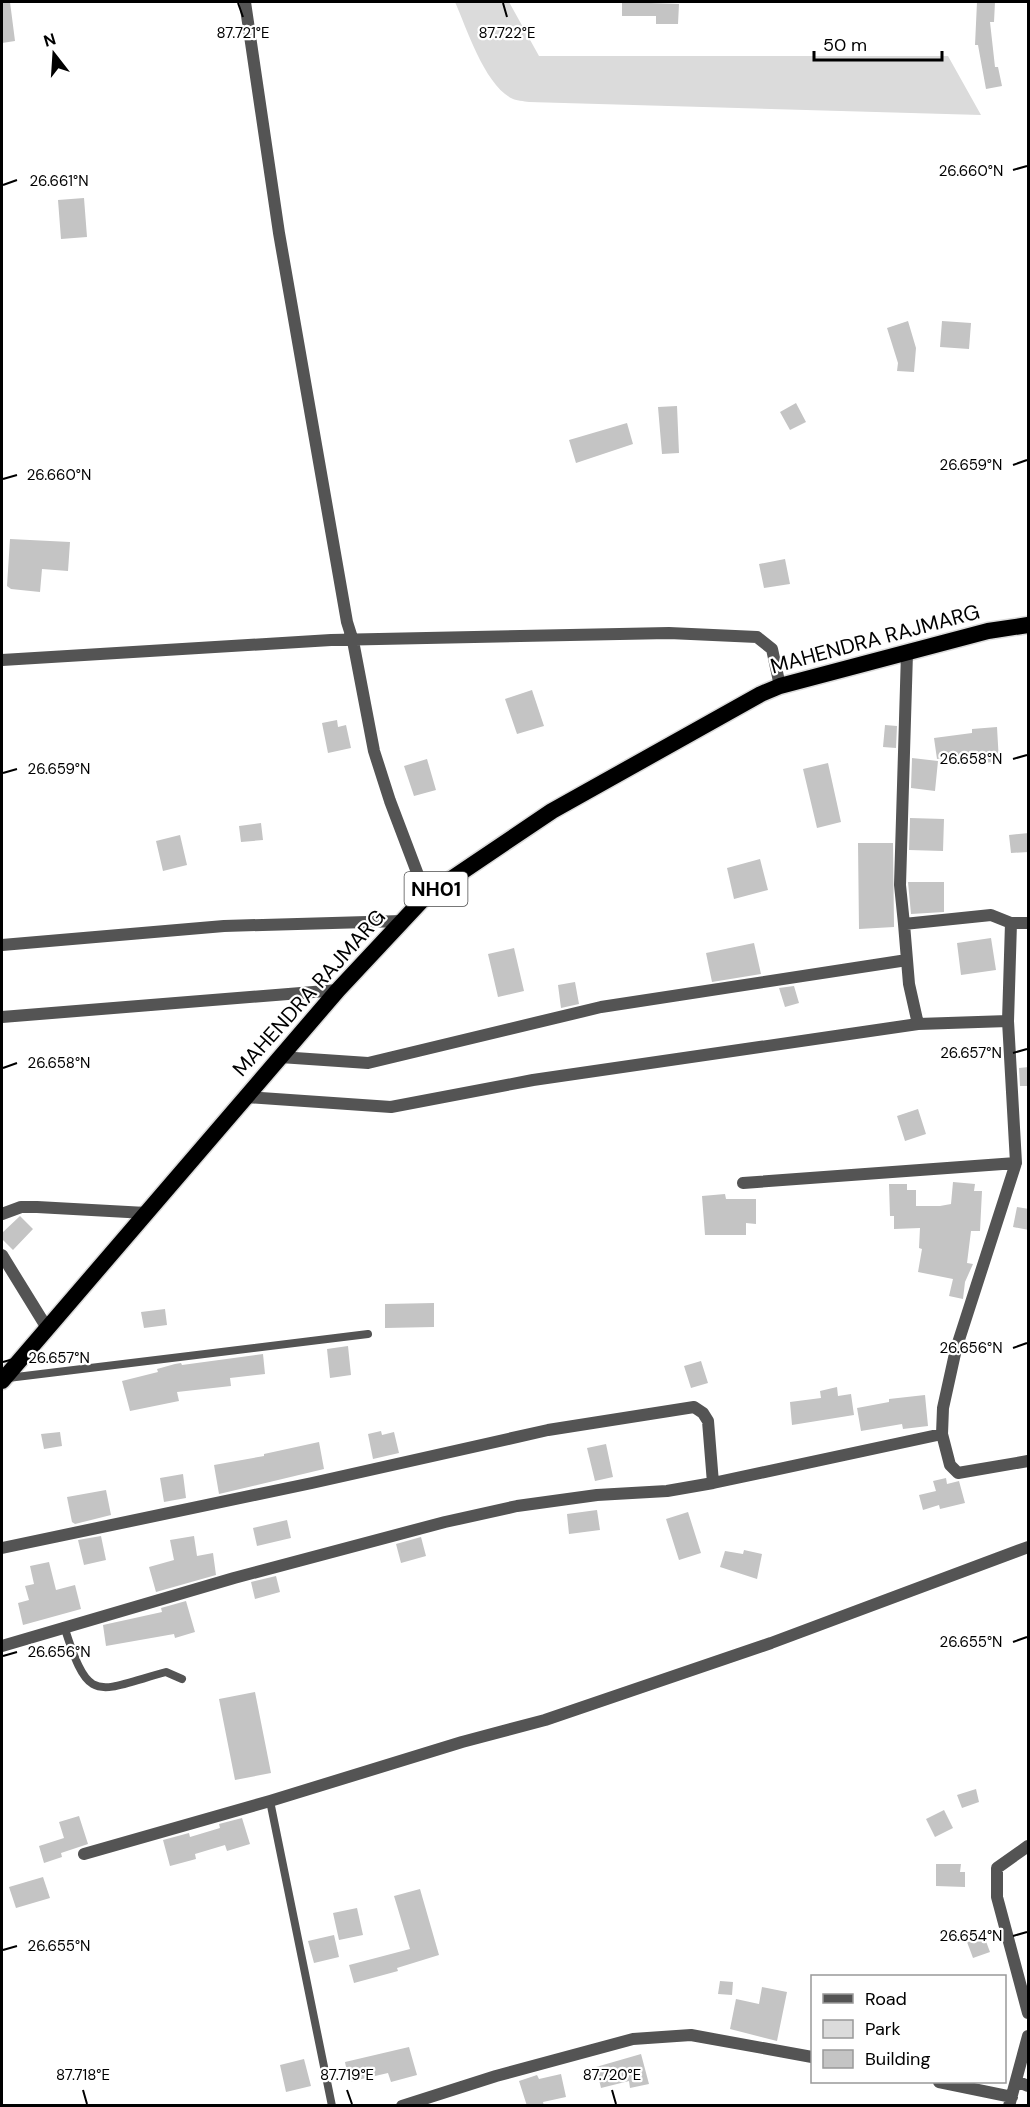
<svg xmlns="http://www.w3.org/2000/svg" width="1030" height="2107" viewBox="0 0 1030 2107" font-family="'DM Sans',sans-serif">
  <rect width="100%" height="100%" fill="#fff"/>
  <path fill="#dbdbdb" d="M455,2H509L539,56H948L981,115L529,102C524,101 516,101 511,98C484,83 467,29 455,2Z"/>
  <path fill="#c4c4c4" d="M10,2L15,41L2,43V3Z
    M622,2L679,4L678,24H656V16H622Z
    M977,2H995L994,22H990L995,67H998L1002,86L986,89L978,45H975Z
    M84,198L87,237L61,239L58,200Z
    M908,321L916,348L914,372L897,371L898,363L887,328Z
    M942,321L971,323L969,349L940,347Z
    M796,403L806,422L790,430L780,412Z
    M677,406L679,453L662,454L658,407Z
    M627,423L633,444L576,463L569,440Z
    M10,539L70,542L68,571L42,569L40,592L11,589L7,586Z
    M785,559L790,584L764,588L759,564Z
    M532,690L544,726L517,734L505,699Z
    M337,720L338,727L346,725L351,748L328,753L322,723Z
    M885,725L897,726L896,748L883,747Z
    M997,727L999,762L974,763V752L937,759L934,738L972,733V729Z
    M912,758L938,761L935,791L911,788Z
    M427,759L436,790L414,796L404,766Z
    M828,763L841,822L817,828L803,769Z
    M910,818L944,819L943,851L909,850Z
    M261,823L263,840L241,842L239,826Z
    M1029,833V852L1011,853L1009,835Z
    M180,835L187,865L163,871L156,841Z
    M858,843H893L894,927L859,929Z
    M760,859L768,890L734,899L727,868Z
    M908,882H944V912L911,914Z
    M991,938L996,970L961,975L957,943Z
    M754,943L761,974L712,982L706,953Z
    M514,948L524,991L498,997L488,954Z
    M575,982L579,1004L561,1008L558,985Z
    M794,986L799,1003L785,1007L779,988Z
    M1029,1067V1086H1020L1019,1068Z
    M918,1109L926,1134L905,1141L897,1116Z
    M953,1182L975,1184L974,1191H982L980,1231H971L967,1263L973,1264L965,1282L963,1299L949,1296L953,1279L918,1272L922,1249L919,1248L920,1228L894,1229V1216H890L889,1184H907V1190H916V1206H940L951,1204Z
    M725,1194L726,1199H756V1224L746,1223V1235H705L702,1196Z
    M1017,1207L1029,1209V1230L1013,1227Z
    M20,1216L33,1229L13,1250L2,1239V1233Z
    M434,1303V1327L385,1328V1304Z
    M165,1309L167,1325L144,1328L141,1312Z
    M348,1346L351,1375L330,1378L327,1349Z
    M263,1354L265,1374L230,1378L231,1386L177,1392L179,1401L130,1411L122,1381L158,1372L157,1369L175,1364L181,1363L182,1365Z
    M701,1361L708,1383L691,1388L684,1366Z
    M837,1387L838,1396L851,1394L854,1415L792,1425L790,1402L821,1398L820,1391Z
    M925,1395L928,1426L903,1429L902,1424L861,1431L857,1408L889,1402V1399Z
    M381,1431L382,1435L394,1432L399,1453L373,1459L368,1434Z
    M60,1432L62,1446L44,1449L41,1434Z
    M319,1442L324,1469L219,1494L214,1465L264,1456V1454Z
    M606,1444L613,1477L595,1481L587,1448Z
    M183,1474L186,1498L164,1502L160,1478Z
    M946,1478L947,1484L959,1481L965,1503L940,1509L939,1505L923,1510L919,1495L936,1491L933,1481Z
    M106,1490L111,1515L75,1524L72,1522L67,1497Z
    M597,1510L600,1530L569,1534L567,1514Z
    M688,1512L701,1553L679,1560L666,1519Z
    M287,1520L291,1538L257,1546L253,1528Z
    M101,1536L106,1560L84,1565L78,1540Z
    M194,1536L197,1556L213,1553L216,1575L156,1592L149,1567L174,1560L170,1540Z
    M421,1537L426,1556L401,1563L396,1544Z
    M744,1550L762,1554L757,1579L720,1567L725,1551L743,1554Z
    M49,1562L56,1590L75,1585L81,1609L23,1625L18,1603L29,1600L25,1586L34,1584L30,1566Z
    M276,1576L280,1592L255,1599L251,1582Z
    M186,1601L195,1632L175,1638L174,1634L106,1646L103,1625L162,1612L161,1608Z
    M255,1692L271,1773L235,1780L219,1699Z
    M976,1789L979,1802L962,1808L957,1795Z
    M944,1810L953,1828L935,1837L926,1819Z
    M79,1816L88,1844L61,1853L62,1857L44,1863L39,1846L64,1838L59,1822Z
    M242,1818L250,1844L227,1851L225,1845L195,1854L196,1859L170,1866L163,1840L189,1833L190,1837L220,1828L219,1824Z
    M936,1864H961L960,1872H965V1887L936,1886Z
    M43,1877L50,1898L16,1908L9,1887Z
    M420,1889L439,1955L397,1968L398,1971L354,1983L349,1965L410,1949L394,1896Z
    M357,1908L363,1935L339,1940L333,1913Z
    M334,1935L339,1957L314,1963L308,1941Z
    M984,1936L990,1952L973,1958L967,1942Z
    M720,1981L733,1982L732,1995L718,1994Z
    M762,1987L787,1992L777,2041L730,2029L736,1999L759,2004Z
    M409,2047L417,2075L391,2082L388,2073L349,2082L345,2062Z
    M641,2054L649,2084L630,2088L629,2081L601,2088L596,2067Z
    M304,2059L311,2086L286,2092L280,2065Z
    M561,2074L566,2097L543,2102L544,2106H527L519,2081L537,2075L539,2079Z"/>
  <g fill="none" stroke-linecap="round" stroke-linejoin="round">
    <g stroke="#dbdbdb" stroke-width="19">
      <path id="trunk" d="M2,1381L338,990L426,896L552,811L761,694L780,686L988,631L1028,625"/>
    </g>
    <path stroke="#545454" stroke-width="8" d="M8,1378L368,1334
      M64,1626C89,1705 94,1692 166,1672L182,1679
      M270,1801L332,2106"/>
    <path stroke="#545454" stroke-width="12" d="M245,2L279,233L347,622L353,641
      M353,641L374,751L390,801L426,896
      M907,653L900,885L904,924L991,915L1011,923H1028
      M2,660L331,640L669,633L757,637L772,649L780,686
      M1011,923L1008,1021L1016,1163L956,1349L943,1408L942,1434L950,1465L958,1473L1028,1461
      M904,924L909,984L918,1024L1008,1021
      M2,945L224,926L402,921
      M2,1017L338,990
      M280,1057L368,1063L601,1007L907,960
      M246,1097L391,1107L533,1080L918,1024
      M743,1183L1016,1163
      M2,1214L21,1207H37L146,1213
      M2,1255L47,1328
      M2,1548L312,1483L548,1430L694,1407L703,1413L708,1421L713,1483
      M2,1646L234,1578L445,1522L517,1506L597,1495L667,1491L713,1483L942,1434
      M1028,1846L997,1868V1897L1028,2013
      M84,1854L270,1801L462,1742L545,1720L771,1643L1028,1547
      M1016,2081L1028,2086
      M939,2082L1012,2097
      M402,2106L496,2076L633,2039L691,2035L812,2057
      M1009,2106L1028,2036"/>
    <use href="#trunk" stroke="#000" stroke-width="16"/>
  </g>
  <path fill="none" stroke="#000" stroke-width="2" d="M238,3L243,17M503,3L507,17M1013,170L1027,166M3,185L17,180M1013,465L1027,460M3,479L17,475M1013,759L1027,755M3,773L17,769M1013,1053L1027,1049M3,1068L17,1063M1013,1348L1027,1343M3,1362L17,1358M1013,1642L1027,1637M3,1656L17,1652M1013,1936L1027,1932M3,1950L17,1946M83,2090L87,2104M347,2090L352,2104M612,2090L616,2104"/>
  <g text-anchor="middle" dominant-baseline="central" stroke-width="4.5" stroke-linejoin="round" paint-order="stroke">
    <rect fill="#fff" stroke="#4c4c4c" stroke-width="1.5" x="404.5" y="872" width="63" height="34" rx="4.5"/>
    <g font-size="20" font-weight="bold" fill="#000">
      <text x="436" y="889">NH01</text>
    </g>
    <g font-size="21" fill="#000" stroke="#fff">
      <text transform="translate(875 639) rotate(-15)">MAHENDRA RAJMARG</text>
      <text transform="translate(309 993) rotate(-48)">MAHENDRA RAJMARG</text>
    </g>
  </g>
  <g font-size="15" text-anchor="middle" fill="#000" stroke="#fff" stroke-width="4.5" stroke-linejoin="round" paint-order="stroke">
    <text x="243" y="38">87.721°E</text>
    <text x="507" y="38">87.722°E</text>
    <text x="971" y="176">26.660°N</text>
    <text x="59" y="186">26.661°N</text>
    <text x="971" y="470">26.659°N</text>
    <text x="59" y="480">26.660°N</text>
    <text x="971" y="764">26.658°N</text>
    <text x="59" y="774">26.659°N</text>
    <text x="971" y="1058">26.657°N</text>
    <text x="59" y="1068">26.658°N</text>
    <text x="971" y="1353">26.656°N</text>
    <text x="59" y="1363">26.657°N</text>
    <text x="971" y="1647">26.655°N</text>
    <text x="59" y="1657">26.656°N</text>
    <text x="971" y="1941">26.654°N</text>
    <text x="59" y="1951">26.655°N</text>
    <text x="83" y="2080">87.718°E</text>
    <text x="347" y="2080">87.719°E</text>
    <text x="612" y="2080">87.720°E</text>
  </g>
  <rect width="1030" height="2107" fill="none" stroke="#000000" stroke-width="6"/>
  <rect x="811" y="1975" width="195" height="108" fill="#ffffff" stroke="#999999" stroke-width="1.5"/>
  <rect x="823" y="1994" width="30" height="9" fill="#545454" stroke="#999999" stroke-width="1.5"/>
  <text x="865" y="2005" font-size="18" fill="#000000">Road</text>
  <rect x="823" y="2020" width="30" height="18" fill="#dbdbdb" stroke="#999999" stroke-width="1.5"/>
  <text x="865" y="2035" font-size="18" fill="#000000">Park</text>
  <rect x="823" y="2050" width="30" height="18" fill="#c4c4c4" stroke="#999999" stroke-width="1.5"/>
  <text x="865" y="2065" font-size="18" fill="#000000">Building</text>
  <g transform="translate(54 54) rotate(343)" stroke="#ffffff" stroke-width="4.5" paint-order="stroke">
  <path d="M0-4.5L10 22L0 15L-10 22Z" fill="#000000"/>
  <text y="-9" font-size="16" font-weight="bold" text-anchor="middle" fill="#000000">N</text>
  </g>
  <path d="M814 51v9h128v-9" fill="none" stroke="#000000" stroke-width="3"/>
  <text x="823" y="51" font-size="18" fill="#000000" stroke="#ffffff" stroke-width="4.5" paint-order="stroke">50 m</text>
</svg>
